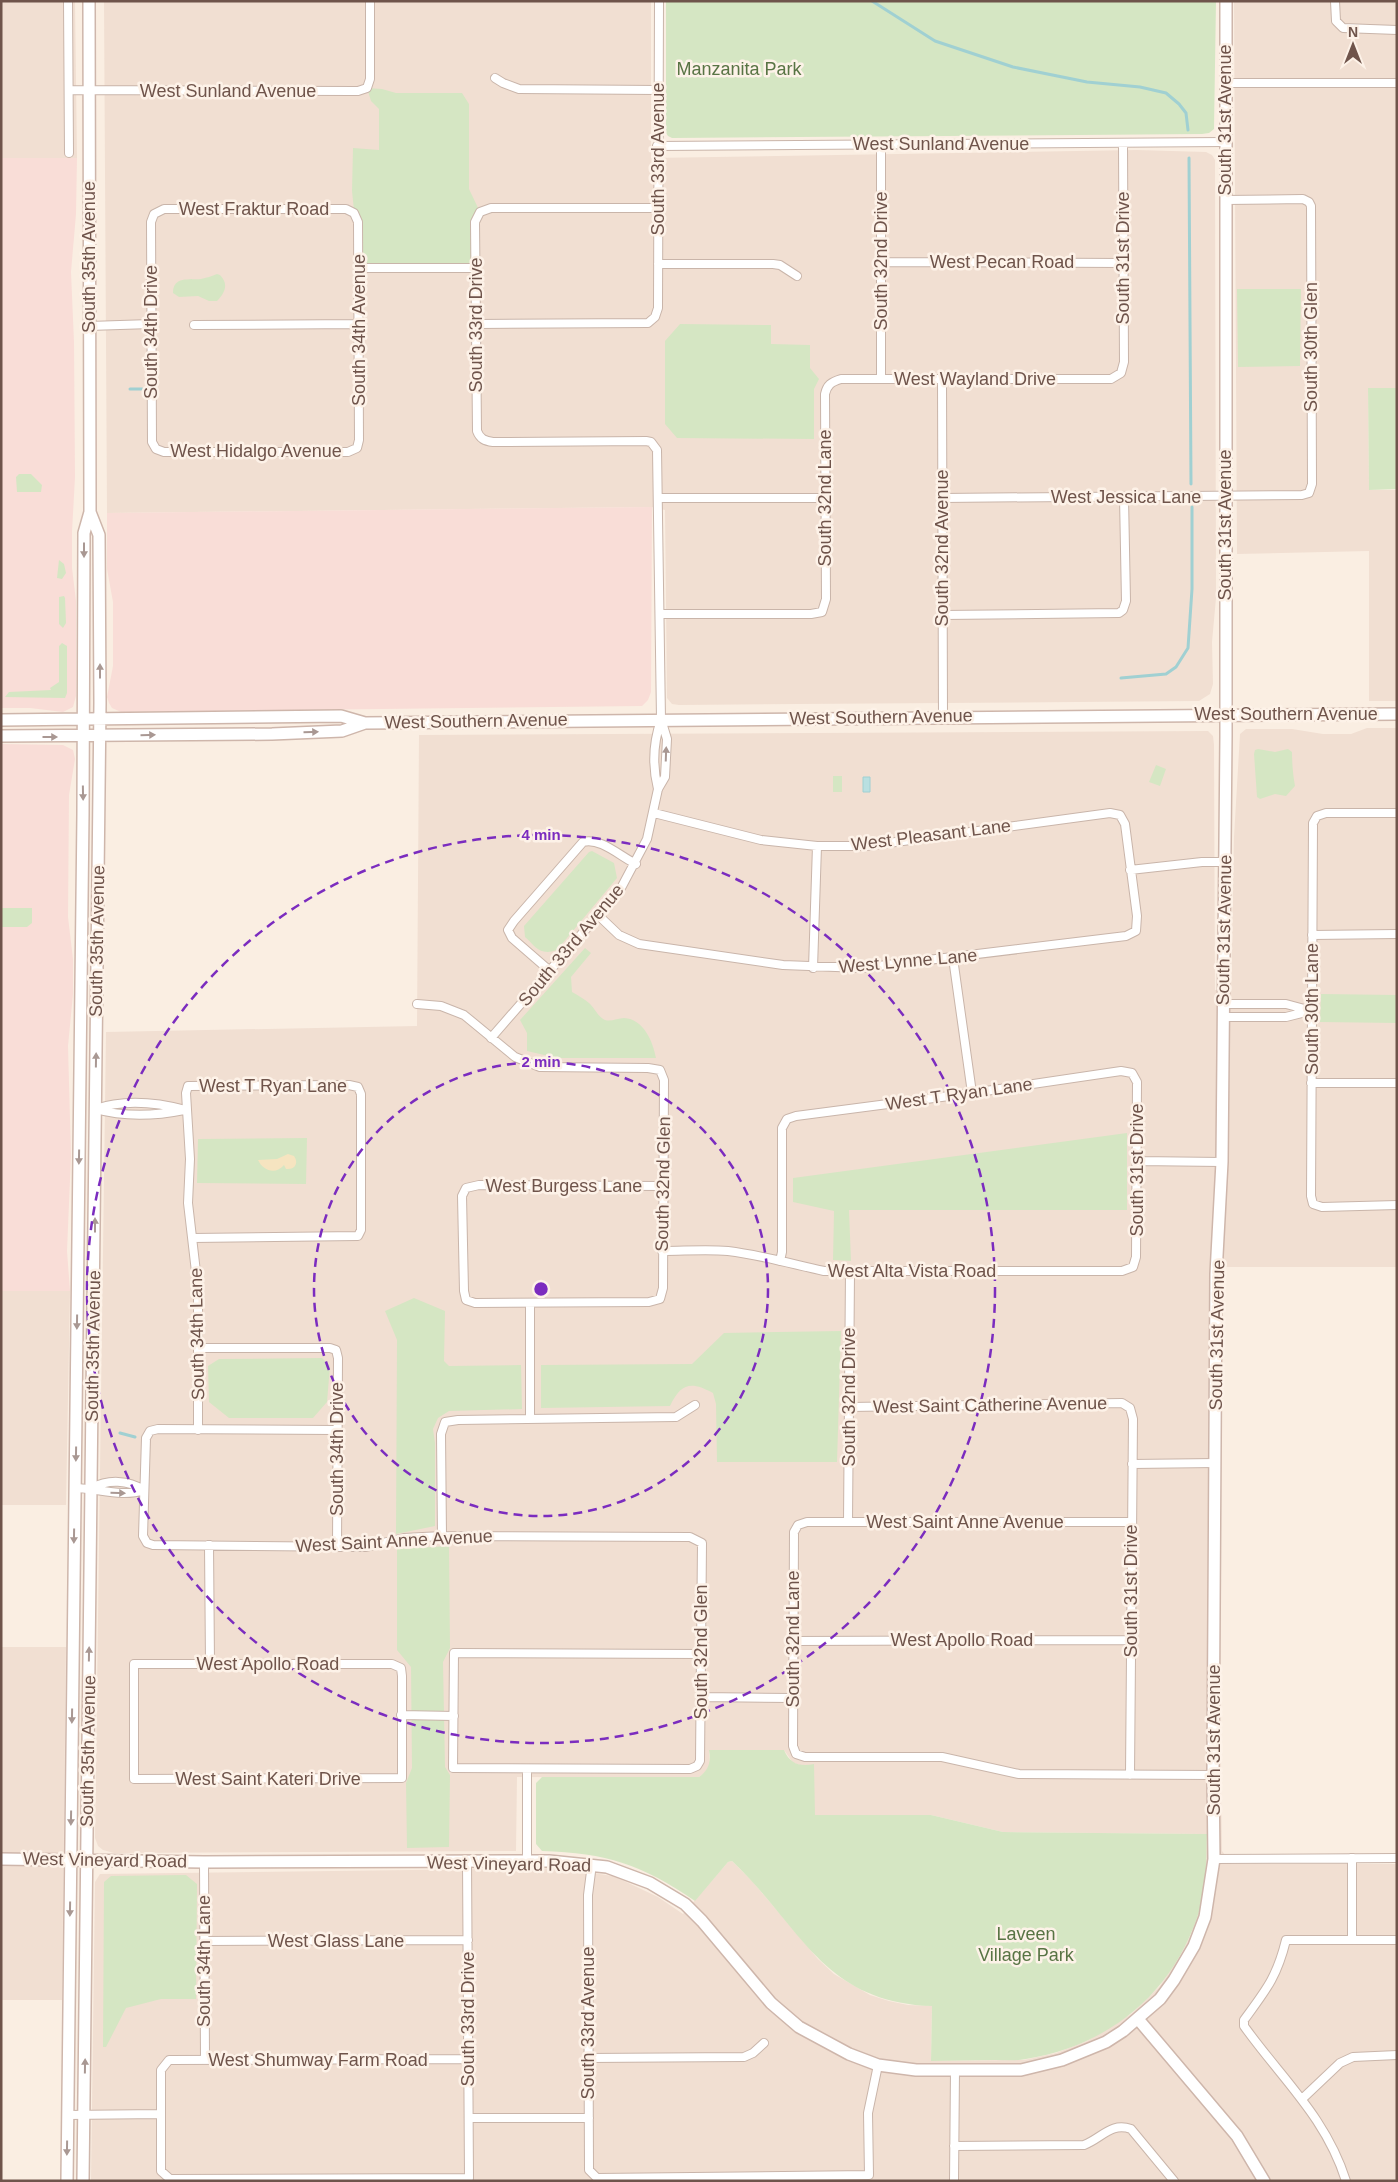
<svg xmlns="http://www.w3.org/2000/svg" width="1398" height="2182" viewBox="0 0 1398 2182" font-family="Arial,sans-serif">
  <rect width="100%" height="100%" fill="#faeee2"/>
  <path fill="#f1dfd2" d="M1,1H75L77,158H1Z
    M104,1H651V158L1137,150L1206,152L1212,155L1215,160L1216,598L1212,642L1213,684L1210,694L1199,701L679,705L672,704L667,698L665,510L652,507L107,513Z
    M1234,1H1397V388H1368L1369,490H1397V701H1369V551L1237,554Z
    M1367,728H1397V1267H1212L1222,1851L1232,1864H1397V2181H91L95,1882L100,1874L562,1868L612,1876L622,1880L658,1897L683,1914L728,1862L732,1861L752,1881L818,1959L834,1974L870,1995L889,2001L908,2005L932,2006L931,2061L1024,2060L1056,2053L1087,2041L1131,2014L1159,1987L1180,1956L1191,1934L1201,1905L1204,1891L1207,1834L1003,1832L931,1815H814L804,1766L793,1763L784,1750H709L710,1766L706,1772L699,1777L691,1778L517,1777L516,1851L114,1853L103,1850L98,1846L95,1838L106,1032L417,1026L419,735L1208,731L1213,736L1214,745L1215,990H1231L1234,837L1240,734L1246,729H1292L1323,734H1351Z
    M1,1291H70L66,1505H1Z
    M1,1647H66L62,2000H1Z"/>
  <path fill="#f9ddd7" d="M1,158H77L76,214L71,272L74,342L75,477L72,532V568L76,601V696L73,707L63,712L30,708H1Z
    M652,507L651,692L648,700L642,706L121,712L112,708L109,703L107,697L113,666V602L107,569V513Z
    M1,744L63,745L73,750L75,759L69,795L68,917L73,959V994L68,1046L71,1156L67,1251L70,1291H1Z"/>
  <path fill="#d5e6c3" d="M666,1H1216L1214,129L1209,133L1202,134L672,138L668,136L666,133Z
    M367,88L382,89L396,93H462L469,104V189L480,212L475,222L476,268H360L352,191L353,148L379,150V109L371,101Z
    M217,274L220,275C229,284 225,293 217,301H209L198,296L179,297L173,293C173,276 189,280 201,279C206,278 212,276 217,274Z
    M1237,289H1301L1300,366L1238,367Z
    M680,324L771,325V344L810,345V368L819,379L814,389V439L677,438L665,424V341Z
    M1368,388H1397V489L1369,490Z
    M19,474H31L42,485L41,492H17L16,477Z
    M59,560L64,564L66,573L62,579L57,578Z
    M64,596L65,598L66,623L63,628L59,624V597Z
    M62,643L67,646V693L65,698L5,697L9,692L51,690L50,688L59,682V646Z
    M1258,749L1275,752L1288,749L1292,752C1292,763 1293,775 1295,786L1286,796L1275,794L1260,799L1257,797L1254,754L1255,750Z
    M1156,765L1166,769L1160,786L1149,782Z
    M833,776H842V792H833Z
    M592,851L614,863L617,878L557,950C540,956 536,947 525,937L524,926L589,852Z
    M1,908H32V923L27,927H1Z
    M585,948L591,953L571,977L572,992C578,995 584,999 589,1003C594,1007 598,1017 605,1020C611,1022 618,1018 624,1018C644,1019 653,1042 656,1058H557L527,1051V1033L520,1020Z
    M1321,994L1397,995V1023L1320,1022Z
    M1127,1133V1210H849L851,1261L833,1260L834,1211L793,1202V1178Z
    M307,1138L306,1184L197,1183L198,1139Z
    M414,1298L445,1311L444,1361L449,1366L521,1365L522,1409L449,1411L438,1418L433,1429L435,1443V1526L396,1534L397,1340L385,1311Z
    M841,1331L837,1462H717L716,1404L713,1393C691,1381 681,1383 670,1406L541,1408V1365L692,1364L724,1333Z
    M322,1358L330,1366L327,1402L313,1418H229L209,1402L208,1366L219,1359Z
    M449,1546L450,1648L443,1662L445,1767L450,1775L449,1847L407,1848L406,1783L412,1768L411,1667L397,1650V1549Z
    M709,1750H784C790,1764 800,1767 814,1764L815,1815H931L1003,1832L1207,1834C1206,1858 1207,1882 1201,1905C1177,1990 1112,2045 1026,2059C1016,2061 1005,2060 996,2060C974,2060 953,2061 931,2061L932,2006C822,2002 802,1927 732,1861L728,1862L695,1901C641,1864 607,1853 542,1851L536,1844V1783L542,1777H699C709,1770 711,1762 709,1750Z
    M186,1875L197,1884L196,1999H161L126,2008L106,2047H103L104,1882L111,1876Z"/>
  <path fill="#f6e4c0" d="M288,1154L294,1156C299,1163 295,1170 286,1169L284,1165C276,1175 263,1171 258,1160L277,1159Z"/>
  <path fill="#b9e0e1" stroke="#a0d0d2" d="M863,777H870V792H863Z"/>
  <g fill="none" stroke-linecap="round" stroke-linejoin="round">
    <path stroke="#a0d0d2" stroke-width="3" d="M872,1L935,41L1013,67L1087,82L1140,87L1166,93L1179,104L1186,113L1188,130
      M1189,158L1191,484
      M130,389H142
      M1121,678L1166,674L1176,667L1188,648L1192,589V507
      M120,1433L135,1437"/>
    <g stroke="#c9b5aa" stroke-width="10">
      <path id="street" d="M68,1L69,153
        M1335,1L1336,21L1343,28L1397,30
        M495,78L503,83L519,89L658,90
        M1226,83H1397
        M69,90L358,91L367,88L370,79V1
        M881,144V379
        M657,146L1225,142
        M164,209H346L354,213L358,222L359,440L357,448L348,452H164L156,449L152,442L151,222L154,214Z
        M881,262L1123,263
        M658,264H773L780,265L797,276
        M360,268H476
        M476,324L648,323L655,317L658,308L659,1
        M194,325L360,324
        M89,326L151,324
        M942,379L943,717
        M659,498H825
        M942,498L1302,495L1309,493L1312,484L1311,206L1309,202L1303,199L1225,200
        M660,614H811L822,612L826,599L825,394C827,385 831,382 841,379H1111L1121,373L1124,362L1123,143
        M942,615L1119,613L1123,610L1126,601L1124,497
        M658,789C652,765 653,743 661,720
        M1397,813H1326L1317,816L1313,823L1311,1196L1313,1204L1322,1207L1397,1205
        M1130,870L1202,862H1225
        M598,915L619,935L639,944L783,965L862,968L1126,936L1136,931L1137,916L1125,824L1120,815L1110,813L866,846H817L761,840L654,813
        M1312,935L1397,934
        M953,958L972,1093
        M813,968L817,846
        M550,971L512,938L508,930L514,921L583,842C600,837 621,857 636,864
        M417,1004L441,1006L464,1015L515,1057L540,1067L648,1068L660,1070L664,1080L663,1288L660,1299L649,1302L475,1303L466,1300L464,1291L462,1196L466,1188L479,1185L663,1186
        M1223,1004H1286L1312,1011
        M1223,1017H1286L1310,1011
        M491,1038L620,890L647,839L658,789L665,777L667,739L661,719L657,450L651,442L646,441L493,442C485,441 480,439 477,431L475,222L480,212L491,208H657
        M1311,1083H1397
        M95,1109C124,1099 156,1102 186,1110
        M95,1109C124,1117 155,1116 184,1110
        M1137,1161L1222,1162
        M193,1238L358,1236L361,1230V1094L358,1087L349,1085L188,1086L186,1093L190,1159L188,1203L198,1289V1430
        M662,1251C684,1251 707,1249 728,1251C761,1255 792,1264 824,1271H1122L1133,1267L1136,1257L1137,1082L1132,1073L1121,1071L972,1093L796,1116L787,1119L782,1128V1252L780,1261
        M530,1303V1419
        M198,1348H330L336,1350L338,1358L337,1547
        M849,1407L1122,1403L1130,1408L1133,1419L1130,1775
        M336,1430L158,1429L150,1431L146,1438L143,1536L147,1543L153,1545L366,1547L404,1538L442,1536L690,1537L702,1543L700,1761L697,1766L690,1769L453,1768L454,1653L702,1654
        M1132,1464L1216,1463
        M75,1488C98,1488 121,1498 144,1490
        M92,1488C108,1479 128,1480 144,1490
        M848,1522L850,1271
        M1132,1522H807L798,1525L794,1532L793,1746L796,1754L805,1757H942L1019,1774L1213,1775
        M442,1536L441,1434L445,1422L458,1420L676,1417L695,1405
        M209,1545L210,1664
        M793,1641L1131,1640
        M134,1664H392L401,1668L402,1676V1778L134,1779Z
        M701,1697L793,1698
        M401,1715L454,1716
        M527,1769V1861
        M1352,1858V1940
        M1214,1859L1397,1858
        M467,1861L469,2178L170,2179L161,2171V2070L169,2060L468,2059
        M204,1862L205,2060
        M592,1864L588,1895L589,2170L597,2178L869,2175L868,2113L878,2065
        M204,1941L468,1940
        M588,2058L744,2057L753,2053L764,2043
        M1302,2099L1340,2063L1353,2057L1397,2055
        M67,2115L161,2114
        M469,2118H589
        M954,2146L1084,2145C1102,2138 1111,2122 1131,2129L1174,2181
        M954,2181L955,2070
        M1346,2181C1326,2117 1281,2078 1244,2026V2020C1266,1990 1277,1977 1286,1940H1397"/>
    </g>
    <g stroke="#ceb6ab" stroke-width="14">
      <path id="secondary" d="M1,720L341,716L365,723L1397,714
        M1,736L272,734L342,731L365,723
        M1,1859L204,1862L549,1861L607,1867L650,1883L685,1904L702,1921L771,2003L799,2027L849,2054L878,2065L916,2070H1021L1062,2060L1106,2042L1123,2031L1160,1999L1174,1980L1194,1946L1205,1917L1214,1859L1213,1775L1216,1274L1222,1162L1226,736V1
        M1138,2019L1237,2136L1264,2181
        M67,2181L83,814L84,533L90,512L89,1
        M83,2181L100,703L99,535L90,512"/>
    </g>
    <use href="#street" stroke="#fff" stroke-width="8"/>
    <use href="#secondary" stroke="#fff" stroke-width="11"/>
  </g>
  <defs><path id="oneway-solid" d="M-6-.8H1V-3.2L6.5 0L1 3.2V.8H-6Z" transform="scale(1.25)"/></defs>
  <g fill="#a99893">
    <use href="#oneway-solid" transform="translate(84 550) rotate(90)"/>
    <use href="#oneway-solid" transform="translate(100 671) rotate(-90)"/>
    <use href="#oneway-solid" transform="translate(311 732) rotate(-2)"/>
    <use href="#oneway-solid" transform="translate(148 735) rotate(-2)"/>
    <use href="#oneway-solid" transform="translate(50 737)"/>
    <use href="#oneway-solid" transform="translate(666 754) rotate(-88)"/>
    <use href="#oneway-solid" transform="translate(83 793) rotate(89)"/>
    <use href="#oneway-solid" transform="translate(96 1060) rotate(-89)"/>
    <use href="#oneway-solid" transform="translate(79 1157) rotate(91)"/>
    <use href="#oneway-solid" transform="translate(95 1225) rotate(-90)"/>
    <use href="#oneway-solid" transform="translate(77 1322) rotate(91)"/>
    <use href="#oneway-solid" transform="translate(76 1454) rotate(91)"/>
    <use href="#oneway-solid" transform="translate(118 1493) rotate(1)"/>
    <use href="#oneway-solid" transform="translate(74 1536) rotate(91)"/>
    <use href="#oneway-solid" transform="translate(89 1654) rotate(-89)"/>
    <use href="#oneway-solid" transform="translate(72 1716) rotate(91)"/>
    <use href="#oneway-solid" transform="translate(71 1818) rotate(91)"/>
    <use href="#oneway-solid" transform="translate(70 1909) rotate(91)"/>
    <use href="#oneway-solid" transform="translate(85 2066) rotate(-89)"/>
    <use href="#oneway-solid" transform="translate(67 2148) rotate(91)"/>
  </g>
  <g fill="none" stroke="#7b2cbf" stroke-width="2.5" stroke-dasharray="9 6">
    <circle cx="541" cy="1289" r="227"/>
    <circle cx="541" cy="1289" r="454"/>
  </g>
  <g text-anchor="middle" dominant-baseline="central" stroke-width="5" stroke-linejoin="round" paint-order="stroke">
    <g font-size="18" fill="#587444" stroke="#fdf2e8">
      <text x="739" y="69">Manzanita Park</text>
      <text x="1026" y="1934">Laveen<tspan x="1026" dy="21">Village Park</tspan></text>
    </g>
    <g font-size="18" fill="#6f544b" stroke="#fdf2e8">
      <text x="228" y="91">West Sunland Avenue</text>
      <text transform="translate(1225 120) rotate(-90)">South 31st Avenue</text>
      <text x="941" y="144">West Sunland Avenue</text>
      <text transform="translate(658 159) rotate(-90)">South 33rd Avenue</text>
      <text x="254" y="209">West Fraktur Road</text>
      <text transform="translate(89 257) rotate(-90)">South 35th Avenue</text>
      <text transform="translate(1123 258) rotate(-90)">South 31st Drive</text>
      <text transform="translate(881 261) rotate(-90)">South 32nd Drive</text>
      <text x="1002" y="262">West Pecan Road</text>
      <text transform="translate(476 325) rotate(-90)">South 33rd Drive</text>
      <text transform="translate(359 330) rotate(-90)">South 34th Avenue</text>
      <text transform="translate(151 332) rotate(-90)">South 34th Drive</text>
      <text transform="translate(1311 347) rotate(-90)">South 30th Glen</text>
      <text x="975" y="379">West Wayland Drive</text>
      <text x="256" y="451">West Hidalgo Avenue</text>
      <text x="1126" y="497">West Jessica Lane</text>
      <text transform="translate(825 498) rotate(-90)">South 32nd Lane</text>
      <text transform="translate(1225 525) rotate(-90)">South 31st Avenue</text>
      <text transform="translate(942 548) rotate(-90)">South 32nd Avenue</text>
      <text x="1286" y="714">West Southern Avenue</text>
      <text transform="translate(881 717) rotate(-1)">West Southern Avenue</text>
      <text transform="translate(476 721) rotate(-1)">West Southern Avenue</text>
      <text transform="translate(931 835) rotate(-7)">West Pleasant Lane</text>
      <text transform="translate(1224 930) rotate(-89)">South 31st Avenue</text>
      <text transform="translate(97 941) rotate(-89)">South 35th Avenue</text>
      <text transform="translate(571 945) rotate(-50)">South 33rd Avenue</text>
      <text transform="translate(908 961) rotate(-5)">West Lynne Lane</text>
      <text transform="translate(1312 1009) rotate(-90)">South 30th Lane</text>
      <text x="273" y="1086">West T Ryan Lane</text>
      <text transform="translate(959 1094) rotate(-8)">West T Ryan Lane</text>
      <text transform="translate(1137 1170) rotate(-90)">South 31st Drive</text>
      <text transform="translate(663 1184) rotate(-89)">South 32nd Glen</text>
      <text x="564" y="1186">West Burgess Lane</text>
      <text x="912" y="1271">West Alta Vista Road</text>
      <text transform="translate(197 1334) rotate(-91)">South 34th Lane</text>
      <text transform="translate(1217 1335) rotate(-89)">South 31st Avenue</text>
      <text transform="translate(93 1346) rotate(-89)">South 35th Avenue</text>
      <text transform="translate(849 1397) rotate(-90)">South 32nd Drive</text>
      <text transform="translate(990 1405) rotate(-1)">West Saint Catherine Avenue</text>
      <text transform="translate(337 1449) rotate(-90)">South 34th Drive</text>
      <text x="965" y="1522">West Saint Anne Avenue</text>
      <text transform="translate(394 1541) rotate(-3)">West Saint Anne Avenue</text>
      <text transform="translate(1131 1591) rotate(-90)">South 31st Drive</text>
      <text transform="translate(793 1639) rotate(-90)">South 32nd Lane</text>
      <text x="962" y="1640">West Apollo Road</text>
      <text transform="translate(701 1652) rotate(-90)">South 32nd Glen</text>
      <text x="268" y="1664">West Apollo Road</text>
      <text transform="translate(1214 1740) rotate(-90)">South 31st Avenue</text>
      <text transform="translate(88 1751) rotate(-89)">South 35th Avenue</text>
      <text x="268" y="1779">West Saint Kateri Drive</text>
      <text transform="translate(105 1860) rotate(1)">West Vineyard Road</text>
      <text transform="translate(509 1864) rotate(1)">West Vineyard Road</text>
      <text x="336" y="1941">West Glass Lane</text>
      <text transform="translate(204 1961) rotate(-90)">South 34th Lane</text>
      <text transform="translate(468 2019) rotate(-90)">South 33rd Drive</text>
      <text transform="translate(588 2023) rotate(-90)">South 33rd Avenue</text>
      <text x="318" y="2060">West Shumway Farm Road</text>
    </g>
  </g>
  <circle cx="541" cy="1289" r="8" fill="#7b2cbf" stroke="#fdf2e8" stroke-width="2.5"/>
  <g font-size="15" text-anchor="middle" font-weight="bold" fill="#7b2cbf" stroke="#fdf2e8" stroke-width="5" stroke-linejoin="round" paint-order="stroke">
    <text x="541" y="840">4 min</text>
    <text x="541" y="1067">2 min</text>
  </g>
  <rect width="1398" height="2182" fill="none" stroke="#6f544b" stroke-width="5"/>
  <g transform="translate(1353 45)" stroke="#fdf2e8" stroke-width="4" paint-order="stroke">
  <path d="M0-4L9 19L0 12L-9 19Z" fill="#6f544b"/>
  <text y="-8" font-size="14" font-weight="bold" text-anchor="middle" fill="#6f544b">N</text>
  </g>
</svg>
